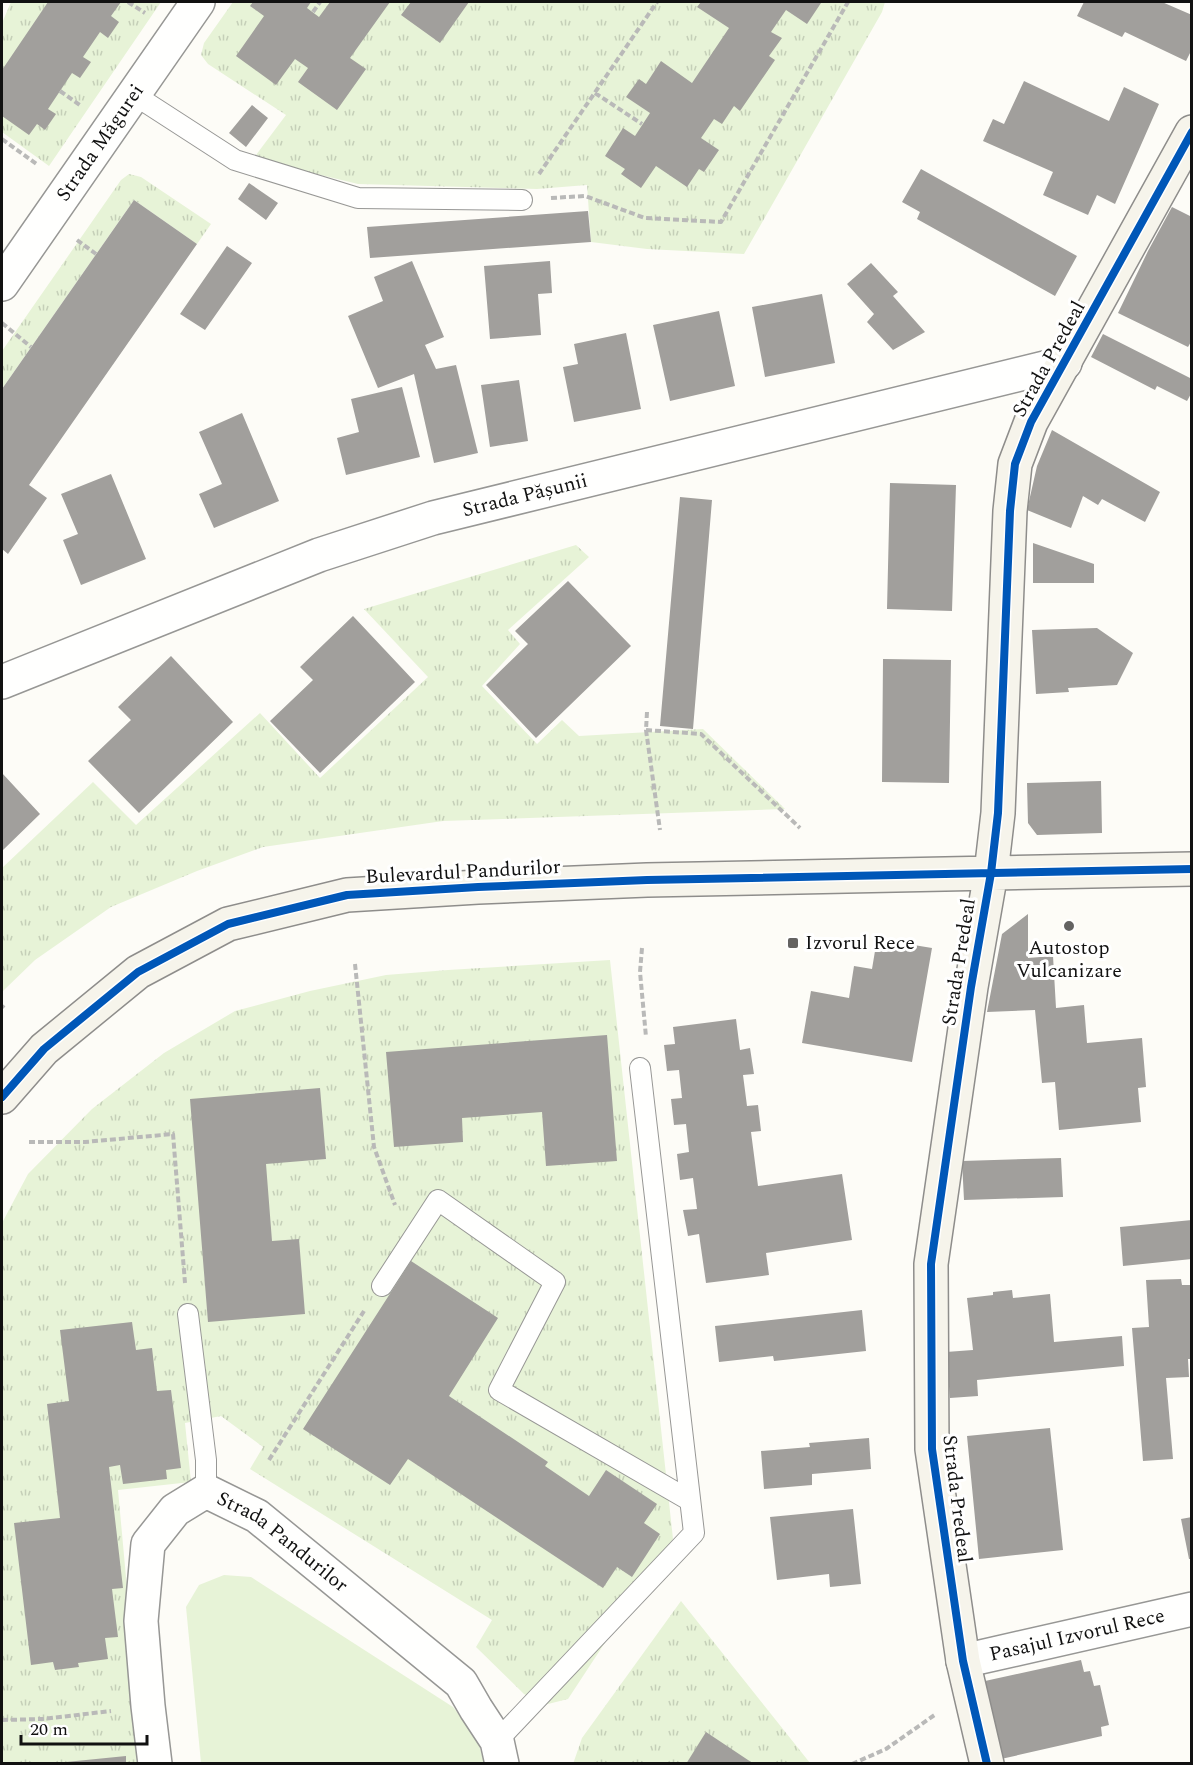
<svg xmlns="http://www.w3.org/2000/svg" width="1193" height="1765" viewBox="0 0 1193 1765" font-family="Spectral,serif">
  <defs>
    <pattern id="grass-tufts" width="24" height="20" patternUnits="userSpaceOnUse" patternTransform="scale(1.5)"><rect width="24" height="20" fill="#e7f3d7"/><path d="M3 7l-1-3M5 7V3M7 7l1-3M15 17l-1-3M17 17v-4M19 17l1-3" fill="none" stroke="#c5cfb8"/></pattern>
  </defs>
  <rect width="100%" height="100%" fill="#fdfcf7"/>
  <path fill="url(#grass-tufts)" d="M11,2H161L49,166L2,132V23Z
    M233,2H885L882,12L744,254L647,249L591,242L587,185L537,189L358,184L288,167L256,155L286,115L208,64L201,55L204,43Z
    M129,174L141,177L211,224L197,244L134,200L2,389V351L121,180Z
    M576,545L589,557L508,630L520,644L482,686L537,744L562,720L579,736L703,729L785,809L443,821L263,847L197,871L111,907L35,960L2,992V868L93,782L136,825L260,713L320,778L428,677L364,609Z
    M610,960L673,1539L568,1699L544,1705L524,1694L476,1647L492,1620L250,1469L263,1447L221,1416L185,1423L191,1482L118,1490L127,1588L128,1669L137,1763L2,1764V1223L28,1174L92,1109L164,1053L235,1011L310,991L386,975L448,970Z
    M681,1601L810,1763L573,1764L582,1738Z"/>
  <path fill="#e7f3d7" d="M224,1575L251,1577L453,1707L477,1737L484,1763H201L186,1607L199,1585Z"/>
  <path fill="#a19f9c" d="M48,2H121L111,16L119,22L108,38L100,32L83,57L91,62L80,78L72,73L48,109L56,114L45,130L37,124L29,135L2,116V70Z
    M253,2H311L307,8L319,17L330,2H390L350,58L366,69L337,110L298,82L308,68L295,59L276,85L236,56L264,16L250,6Z
    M411,2H469L440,43L401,15Z
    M701,2H819L821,3L807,24L786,10L771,32L782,38L769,56L775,60L740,111L734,106L722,124L714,119L701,138L719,150L704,172L699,169L687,187L656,166L641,188L621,174L625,169L605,156L623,128L635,136L650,113L626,97L639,79L646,84L661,61L692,83L729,28L697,7Z
    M1084,2H1162L1192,15V49L1186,61L1125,32L1122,37L1077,16Z
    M1024,81L1109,121L1124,87L1159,104L1115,204L1097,195L1088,215L1043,195L1053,172L983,141L993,119L1004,124Z
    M252,105L268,118L246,147L229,133Z
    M921,169L1077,256L1055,296L917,219L920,212L902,202Z
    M249,183L278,203L266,220L238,199Z
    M134,200L197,244L29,485L47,498L8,554L2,549V389Z
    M1172,207L1192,217V340L1188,347L1118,313L1148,251Z
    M588,211L591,242L370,258L367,227Z
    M227,246L252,263L205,330L180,314Z
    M412,261L444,337L425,345L436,369L456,365L478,453L434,463L414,374L378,388L348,316L383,301L374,277Z
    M550,261L552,293L538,294L541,335L490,339L484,266Z
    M871,263L898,292L893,296L925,332L893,350L867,322L874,314L847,284Z
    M822,294L835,363L765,377L752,307Z
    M719,311L735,386L670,401L653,325Z
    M626,333L641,409L574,422L563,367L578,364L574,344Z
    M1103,334L1192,379V392L1187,401L1157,386L1155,390L1091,357Z
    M519,380L528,441L490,447L481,385Z
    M402,387L420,457L346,475L337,438L359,432L351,399Z
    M242,413L279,501L214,528L199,494L222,484L199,432Z
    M1052,430L1160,492L1145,522L1102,499L1098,505L1083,496L1071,528L1027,510L1037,466Z
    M111,474L146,559L81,585L63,540L78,534L61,494Z
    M890,483L956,485L952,611L887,609Z
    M680,497L712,500L693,729L660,726Z
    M1033,543L1094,564V583H1033Z
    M568,581L631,646L536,738L486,685L528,644L515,631Z
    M353,616L415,682L320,773L270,721L313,680L300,667Z
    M1097,628L1133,653L1117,685L1068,688L1069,692L1036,694L1032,630Z
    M171,656L233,722L139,813L88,761L131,720L118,707Z
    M883,659L951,660L949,783L882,782Z
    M2,773L40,814L2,851Z
    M1101,781L1102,833L1037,835L1028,823L1027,783Z
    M1028,914V958L1053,956L1056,1008L1084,1005L1087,1043L1142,1038L1146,1087L1138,1088L1141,1122L1059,1130L1055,1082L1042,1083L1035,1010L987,1012L1002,934Z
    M877,939L932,948L912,1062L802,1043L811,991L849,998L854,966L872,969Z
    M736,1019L740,1050L750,1048L754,1074L743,1075L747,1106L758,1105L761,1131L751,1132L758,1186L842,1174L852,1240L766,1253L769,1275L706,1283L699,1234L688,1236L683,1210L697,1209L693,1178L680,1180L677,1154L689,1152L686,1124L674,1125L671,1099L682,1098L679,1070L667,1071L664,1045L675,1044L673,1027Z
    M607,1035L617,1161L546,1166L542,1112L462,1118L463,1142L394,1147L386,1052Z
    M320,1088L326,1159L266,1164L272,1241L299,1239L305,1314L208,1322L190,1099Z
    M1061,1158L1063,1197L964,1200L962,1161Z
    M1192,1220V1259L1123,1266L1120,1227Z
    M411,1261L498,1318L449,1396L548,1462L545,1466L589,1496L606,1470L657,1504L644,1523L660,1534L632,1577L617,1567L603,1588L408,1459L390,1485L303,1429Z
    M1181,1279L1182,1285H1192V1359H1188L1189,1377L1166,1378L1173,1459L1143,1461L1132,1328L1149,1327L1146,1280Z
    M1012,1290L1013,1298L1050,1294L1054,1342L1122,1336L1124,1366L977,1380L978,1396L950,1398L946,1352L973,1350L967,1298L993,1295V1292Z
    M862,1310L866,1351L774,1361L773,1356L719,1362L715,1326Z
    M132,1322L136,1350L152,1348L157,1391L171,1390L181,1468L166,1470L167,1479L123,1484L120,1465L109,1467L123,1588L112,1589L118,1637L105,1638L108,1659L78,1663L79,1667L55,1670L53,1662L31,1665L14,1523L60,1518L47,1404L69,1401L60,1330Z
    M1050,1428L1063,1550L979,1559L967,1436Z
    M869,1438L871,1469L812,1474V1485L764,1489L761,1451L810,1447L809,1443Z
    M853,1509L861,1584L830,1587L829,1574L777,1580L770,1517Z
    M1192,1517V1559H1189L1181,1519Z
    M1081,1660L1084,1672L1090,1671L1094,1686L1100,1685L1109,1725L1101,1727L1102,1736L1001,1759L985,1681Z
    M706,1732L754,1764H686Z
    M126,1756V1764H66V1762Z"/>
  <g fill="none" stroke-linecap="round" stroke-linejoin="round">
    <g stroke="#979795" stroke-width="22">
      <path id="lane" d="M133,94L235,160L358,198L522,200
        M382,1286L438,1200L555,1282L499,1390L689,1500
        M188,1314L206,1460V1491
        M497,1741L694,1533L640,1068"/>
    </g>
    <g stroke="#979795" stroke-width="36">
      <g id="street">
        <path id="s1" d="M2,284L198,2"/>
        <path id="s2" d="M2,682L319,555L433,518L1065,363"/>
        <path id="s3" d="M963,1661L1192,1609"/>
        <path id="s4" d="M155,1764L148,1706L141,1621L148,1544L175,1510L206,1491L257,1516L461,1683L476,1709L497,1741L502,1764"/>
      </g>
    </g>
    <g stroke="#8e8d8b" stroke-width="36">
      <path id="secondary" d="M2,1097L44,1049L138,972L228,924L347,895L478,887L647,880L1192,869
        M987,1764L963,1661L932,1449L931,1264L971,987L991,873L998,813L1010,511L1015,464L1031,422L1192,132"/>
    </g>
    <path stroke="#b9b9b8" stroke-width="4" stroke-dasharray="6 3" stroke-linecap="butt" d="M128,2L145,13
      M313,12L320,2
      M60,91L81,106
      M595,93L642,124
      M2,139L38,165
      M539,174L657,2
      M551,198L585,196L645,218L721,222L848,2
      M77,240L96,254
      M2,323L31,347
      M647,712L646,730L660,830
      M646,730L701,734L800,828
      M642,948L640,972L646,1037
      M355,964L374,1147L395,1205
      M2,1006L4,1008
      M29,1142H85L173,1134L185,1283
      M269,1460L364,1311
      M2,1720L43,1719L111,1711
      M852,1764L886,1749L936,1714"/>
    <use href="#lane" stroke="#fffffe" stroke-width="20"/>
    <use href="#street" stroke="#fffffe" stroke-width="33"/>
    <use href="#secondary" stroke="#f6f4eb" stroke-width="33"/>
    <g stroke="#fff" stroke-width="11">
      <path id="cycleway" d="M2,1097L44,1049L138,972L228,924L347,895L478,887L647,880L1192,869
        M987,1764L963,1661L932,1449L931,1264L971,987L991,873L998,813L1010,511L1015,464L1031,422L1192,132"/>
    </g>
    <use href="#cycleway" stroke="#0057b8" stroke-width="8"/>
  </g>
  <g fill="#646362" stroke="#fff" stroke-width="2">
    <circle cx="1069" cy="926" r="6"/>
    <rect x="787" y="937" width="12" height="12" rx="3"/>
  </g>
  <g text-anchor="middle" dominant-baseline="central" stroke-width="6" stroke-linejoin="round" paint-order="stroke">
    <g font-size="20" fill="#111" stroke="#fff">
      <text stroke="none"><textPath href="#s1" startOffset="172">Strada Măgurei</textPath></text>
      <text transform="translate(1049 359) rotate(-61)">Strada Predeal</text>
      <text stroke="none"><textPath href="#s2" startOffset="556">Strada Pășunii</textPath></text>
      <text transform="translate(463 872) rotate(-3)">Bulevardul Pandurilor</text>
      <text transform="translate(959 962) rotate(-81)">Strada Predeal</text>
      <text transform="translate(957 1499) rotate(83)">Strada Predeal</text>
      <text stroke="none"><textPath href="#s4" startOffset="393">Strada Pandurilor</textPath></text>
      <text stroke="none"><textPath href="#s3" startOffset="117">Pasajul Izvorul Rece</textPath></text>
    </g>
    <g font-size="20" fill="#111" stroke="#fff" text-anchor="start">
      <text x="805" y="943">Izvorul Rece</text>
      <text x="1069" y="948" text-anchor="middle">Autostop<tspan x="1069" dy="23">Vulcanizare</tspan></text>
    </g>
  </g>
  <rect width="1193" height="1765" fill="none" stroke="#111111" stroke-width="6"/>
  <path d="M21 1735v9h126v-9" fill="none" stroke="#111111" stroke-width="3"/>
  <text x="30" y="1735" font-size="18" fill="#111111" stroke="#ffffff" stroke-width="4.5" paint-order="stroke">20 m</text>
</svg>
